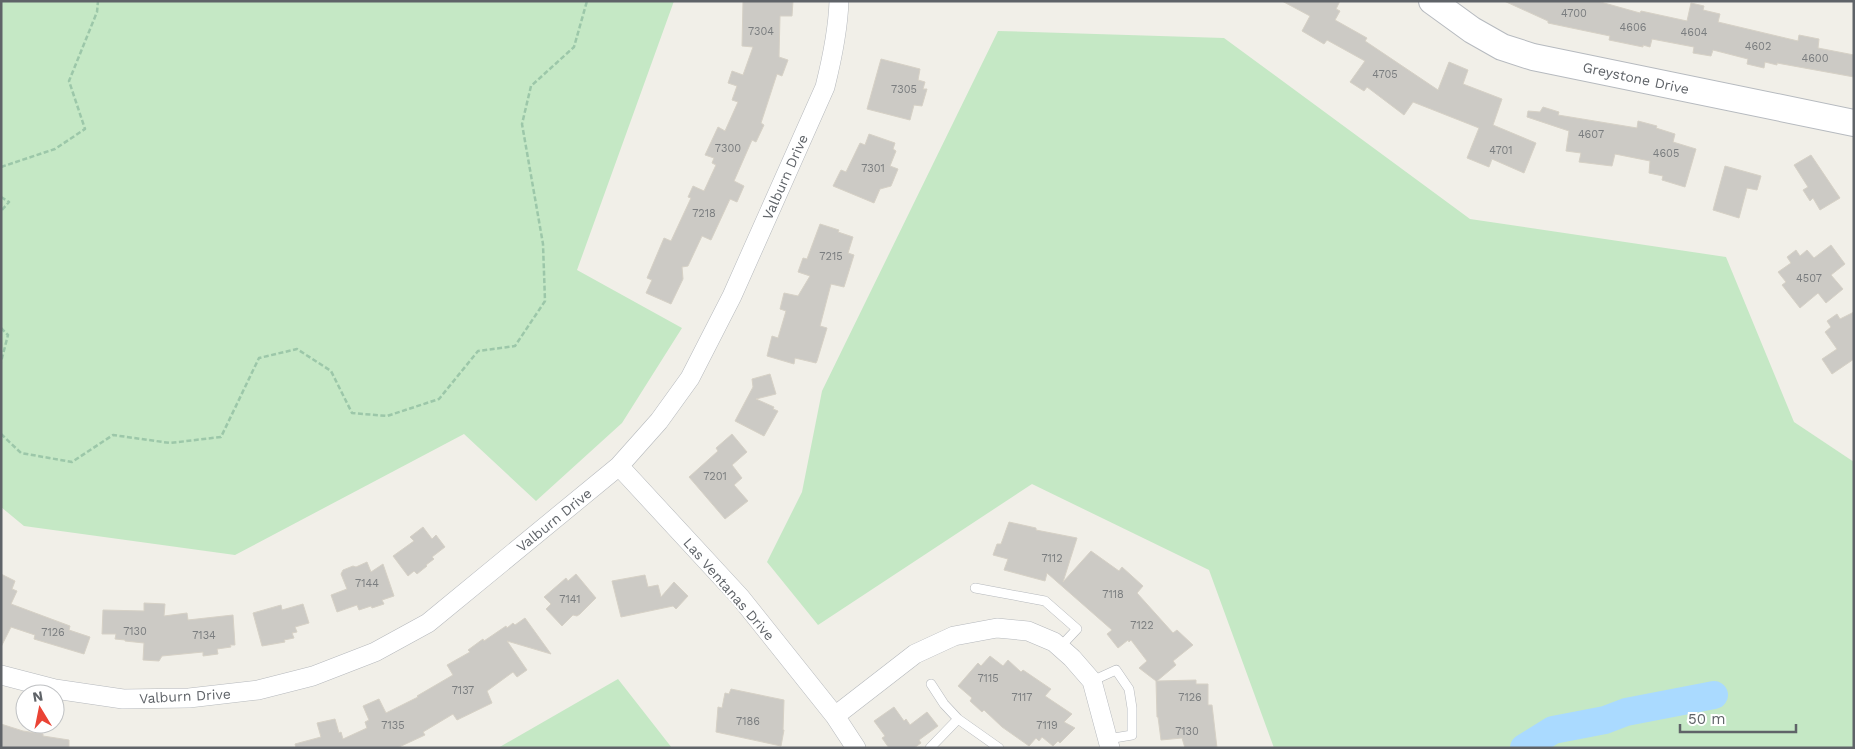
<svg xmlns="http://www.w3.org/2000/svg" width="1855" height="749" viewBox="0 0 1855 749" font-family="'Work Sans',sans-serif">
  <rect width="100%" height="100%" fill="#f1efe8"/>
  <path fill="#c5e8c5" d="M2,1H674L577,270L682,328L622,423L536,501L464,434L235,555L24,526L1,507Z
    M998,31L1224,38L1470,219L1726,257L1794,422L1854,462V748H1274L1209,570L1032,484L818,625L767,562L802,492L822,391Z
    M618,679L672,748H498Z"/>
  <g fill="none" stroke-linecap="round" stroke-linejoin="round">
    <path stroke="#aadaff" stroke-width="28" d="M1524,748L1553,730L1605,720L1626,712L1714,695"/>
  </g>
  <path fill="#cccac5" stroke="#d6d1c6" d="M743,1H793L792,16H780L779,57L788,60L782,76L777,74L761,123L764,125L756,142L752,140L734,181L744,186L737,202L730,199L711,240L702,236L688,266L682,267L683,279L671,304L646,293L652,280L647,278L664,238L671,241L691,198L688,197L693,186L704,191L716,165L712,163L714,158L705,155L718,127L725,131L738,102L732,100L737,86L728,83L732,71L743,75L753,47L742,46Z
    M1282,1H1340L1336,9L1340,11L1335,20L1367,38L1365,41L1438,90L1449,62L1468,70L1463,84L1502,99L1493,125L1536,143L1524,173L1492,159L1489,167L1467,158L1479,128L1413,102L1404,115L1367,87L1364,91L1350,82L1365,61L1327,40L1324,44L1302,31L1310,16Z
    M1504,1H1597L1640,13L1641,11L1687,21L1691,3L1704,6L1703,10L1720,14L1718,22L1798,41L1799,35L1819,39L1818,48L1854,55V77L1777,63V65L1765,62L1764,68L1747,64L1748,59L1713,50L1711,56L1693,53L1694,47L1652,39L1650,47L1643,45V47L1609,40L1610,36L1548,23V21Z
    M881,59L920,69L918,80L925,82L923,89H927L922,106L914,105L910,120L867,109Z
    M1543,107L1559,112L1558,115L1637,128L1638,121L1657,126L1656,128L1675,134L1673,142L1696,149L1685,187L1662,180L1663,176L1649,173L1650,161L1615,154L1612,166L1579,162L1581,153L1566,151L1569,131L1527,117L1528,111L1540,112Z
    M869,134L895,143L893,149L896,151L890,166L898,169L891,186L880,189L874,203L833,186L841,170L846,172L860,143L865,145Z
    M1811,155L1840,198L1820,210L1813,198L1810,201L1803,190L1808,187L1794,165Z
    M1725,166L1761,176L1757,190L1747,188L1739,218L1713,210Z
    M820,224L839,230L838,232L853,237L848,253L854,255L844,287L831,284L820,326L827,328L817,361L816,363L795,358L794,364L767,356L772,336L778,338L786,311L780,309L784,293L798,296L810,276L798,272L803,258L807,259Z
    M1831,245L1845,264L1831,275L1843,289L1826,303L1818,293L1800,308L1782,285L1786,282L1778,272L1791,263L1787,257L1796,250L1800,256L1807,250L1814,258Z
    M1854,312V359L1832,374L1822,359L1837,349L1825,332L1831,327L1827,321L1837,314L1840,319Z
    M770,374L776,394L756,399L774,407L773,409L778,411L764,436L735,421L753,387L752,379Z
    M732,434L747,452L732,465L742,478L734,485L748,501L725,519L689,477L718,451L716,448Z
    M1009,522L1036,528V530L1077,538L1063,582L1091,551L1119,571L1122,567L1143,586L1137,593L1173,633L1177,630L1193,645L1173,661L1176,665L1157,681L1196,680V684H1208V705H1212L1217,748H1185L1182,738L1161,740L1158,717H1157L1156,681L1139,668L1147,661L1131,640L1129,642L1128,640L1118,648L1107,634L1112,630L1047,573L1045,581L1004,570L1008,559L993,555L997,544H1001Z
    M423,527L432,539L436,535L445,547L432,557L434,559L426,565L427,566L417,574L414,571L408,576L393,556L414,541L410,537Z
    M367,562L371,572L383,564L394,596L382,600L384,604L372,608L371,606L359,610L357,605L337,612L331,595L347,589L341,574L343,570L353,566L356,567Z
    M1,574L15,581L12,589L17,591L11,604L70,626L69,630L90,637L84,654L34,639L35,635L11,627L1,647Z
    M576,574L596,598L580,614L577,616L573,615L562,626L546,609L551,604L544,597L566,578L568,581Z
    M645,575L648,587L658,585L661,597L674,582L688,596L676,609L673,606L621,617L612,581Z
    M144,603L165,604L164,616L187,613L188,620L233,615L235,645H230L231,647L217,649L218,654L203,656V652L162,656L159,661L143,660L144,643L125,641V640L115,639L116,634H102L103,610L144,611Z
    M303,604L309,623L295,627L297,632L292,633L294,638L284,640L285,642L262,646L253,613L281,605L282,610Z
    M525,618L551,654L507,641L527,670L517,677L513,672L487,691L492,703L457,720L453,714L423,732L425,735L397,748H296L295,744L321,737L317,723L335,719L339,733L341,732L343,739L367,728L365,722L369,720L363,706L379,699L386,713L418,697L417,696L453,675L447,665L470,652L468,650L483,639L484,641L506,626L507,628L513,623L515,625Z
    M990,656L1003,666L1008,660L1021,672L1023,670L1051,689L1045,696L1072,714L1064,722L1075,728L1060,743L1058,741L1053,746L1042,737L1039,741L1036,738L1029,746L1002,727L984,710L982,712L970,701L972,698L958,686L978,663L981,666Z
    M731,689L784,700L783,730H784L781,746L716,732L718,707L722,708L725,693L729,694Z
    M894,707L904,721L906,719L910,725L927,712L938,726L919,740L921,743L914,748H889L882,738L885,736L874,721Z
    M1,724L23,731L43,734V736L69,740V748H1Z"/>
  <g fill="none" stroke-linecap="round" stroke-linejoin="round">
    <g stroke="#b5b8bc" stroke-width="10">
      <path id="lane" d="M975,588L1045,601L1077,629L1060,647
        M1092,681L1116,670L1129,689L1132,708V735L1108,739
        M931,684L944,704L958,719L999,748
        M930,748L958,719"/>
    </g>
    <g stroke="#b5b8bc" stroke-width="20">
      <path id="street" d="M619,466L740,597L835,716
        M1,675L55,689L123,699L189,698L258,690L313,676L375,652L428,623L619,466L659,421L690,378L732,296L825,87C832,59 838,30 839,1
        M856,748L835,716L915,654L954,636L997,628L1028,631L1054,642L1072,658L1092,681L1110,748"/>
    </g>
    <g stroke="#b6babf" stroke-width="28">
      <path id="secondary" d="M1432,1L1472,30L1502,47L1533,57L1854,123"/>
    </g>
    <path stroke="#9cc7a9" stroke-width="2.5" stroke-dasharray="5 2.5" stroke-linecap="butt" d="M1,167L55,149L85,129L69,81L97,12L98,1
      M1,197L9,202L1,211
      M1,328L8,335L1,362
      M1,434L21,453L72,462L113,435L170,443L221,437L259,358L297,349L331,371L352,413L387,416L439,399L478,351L515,346L545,301L543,244L522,124L531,86L574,47L587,1"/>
    <use href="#lane" stroke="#fff" stroke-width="9"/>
    <use href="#street" stroke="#fff" stroke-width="19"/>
    <use href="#secondary" stroke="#fff" stroke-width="26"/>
  </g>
  <g text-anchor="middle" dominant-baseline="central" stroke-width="4" stroke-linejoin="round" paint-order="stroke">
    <g font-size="11" fill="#7a7d7f">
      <text x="1574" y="13">4700</text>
      <text x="1633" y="27">4606</text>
      <text x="761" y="31">7304</text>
      <text x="1694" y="32">4604</text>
      <text x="1758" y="46">4602</text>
      <text x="1815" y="58">4600</text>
      <text x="1385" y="74">4705</text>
      <text x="904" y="89">7305</text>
      <text x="1591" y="134">4607</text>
      <text x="728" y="148">7300</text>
      <text x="1501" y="150">4701</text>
      <text x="1666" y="153">4605</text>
      <text x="873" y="168">7301</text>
      <text x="704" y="213">7218</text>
      <text x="831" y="256">7215</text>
      <text x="1809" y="278">4507</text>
      <text x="715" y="476">7201</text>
      <text x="1052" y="558">7112</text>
      <text x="367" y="583">7144</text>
      <text x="1113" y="594">7118</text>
      <text x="570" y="599">7141</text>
      <text x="1142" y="625">7122</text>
      <text x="135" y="631">7130</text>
      <text x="53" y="632">7126</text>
      <text x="204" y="635">7134</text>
      <text x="988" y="678">7115</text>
      <text x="463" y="690">7137</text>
      <text x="1022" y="697">7117</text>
      <text x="1190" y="697">7126</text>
      <text x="748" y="721">7186</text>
      <text x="393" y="725">7135</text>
      <text x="1047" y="725">7119</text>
      <text x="1187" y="731">7130</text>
    </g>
    <g font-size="14" fill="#5f6368" stroke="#fff">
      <text transform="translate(1636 78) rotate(12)">Greystone Drive</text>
      <text transform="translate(785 177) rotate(-66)">Valburn Drive</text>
      <text transform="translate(554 520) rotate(-39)">Valburn Drive</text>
      <text transform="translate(729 589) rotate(49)">Las Ventanas Drive</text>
      <text transform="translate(185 696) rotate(-3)">Valburn Drive</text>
    </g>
  </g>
  <rect width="1855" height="749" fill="none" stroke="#5f6368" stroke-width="5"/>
  <g transform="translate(40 709) rotate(350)"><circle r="24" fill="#ffffff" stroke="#bfc1c3"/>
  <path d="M0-4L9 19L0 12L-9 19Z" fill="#ea4335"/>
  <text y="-8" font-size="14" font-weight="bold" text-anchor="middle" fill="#5f6368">N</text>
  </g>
  <path d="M1680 724v8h116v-8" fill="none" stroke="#5f6368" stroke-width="2.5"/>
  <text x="1688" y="724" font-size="15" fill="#5f6368" stroke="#ffffff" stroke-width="4" paint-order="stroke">50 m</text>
</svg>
